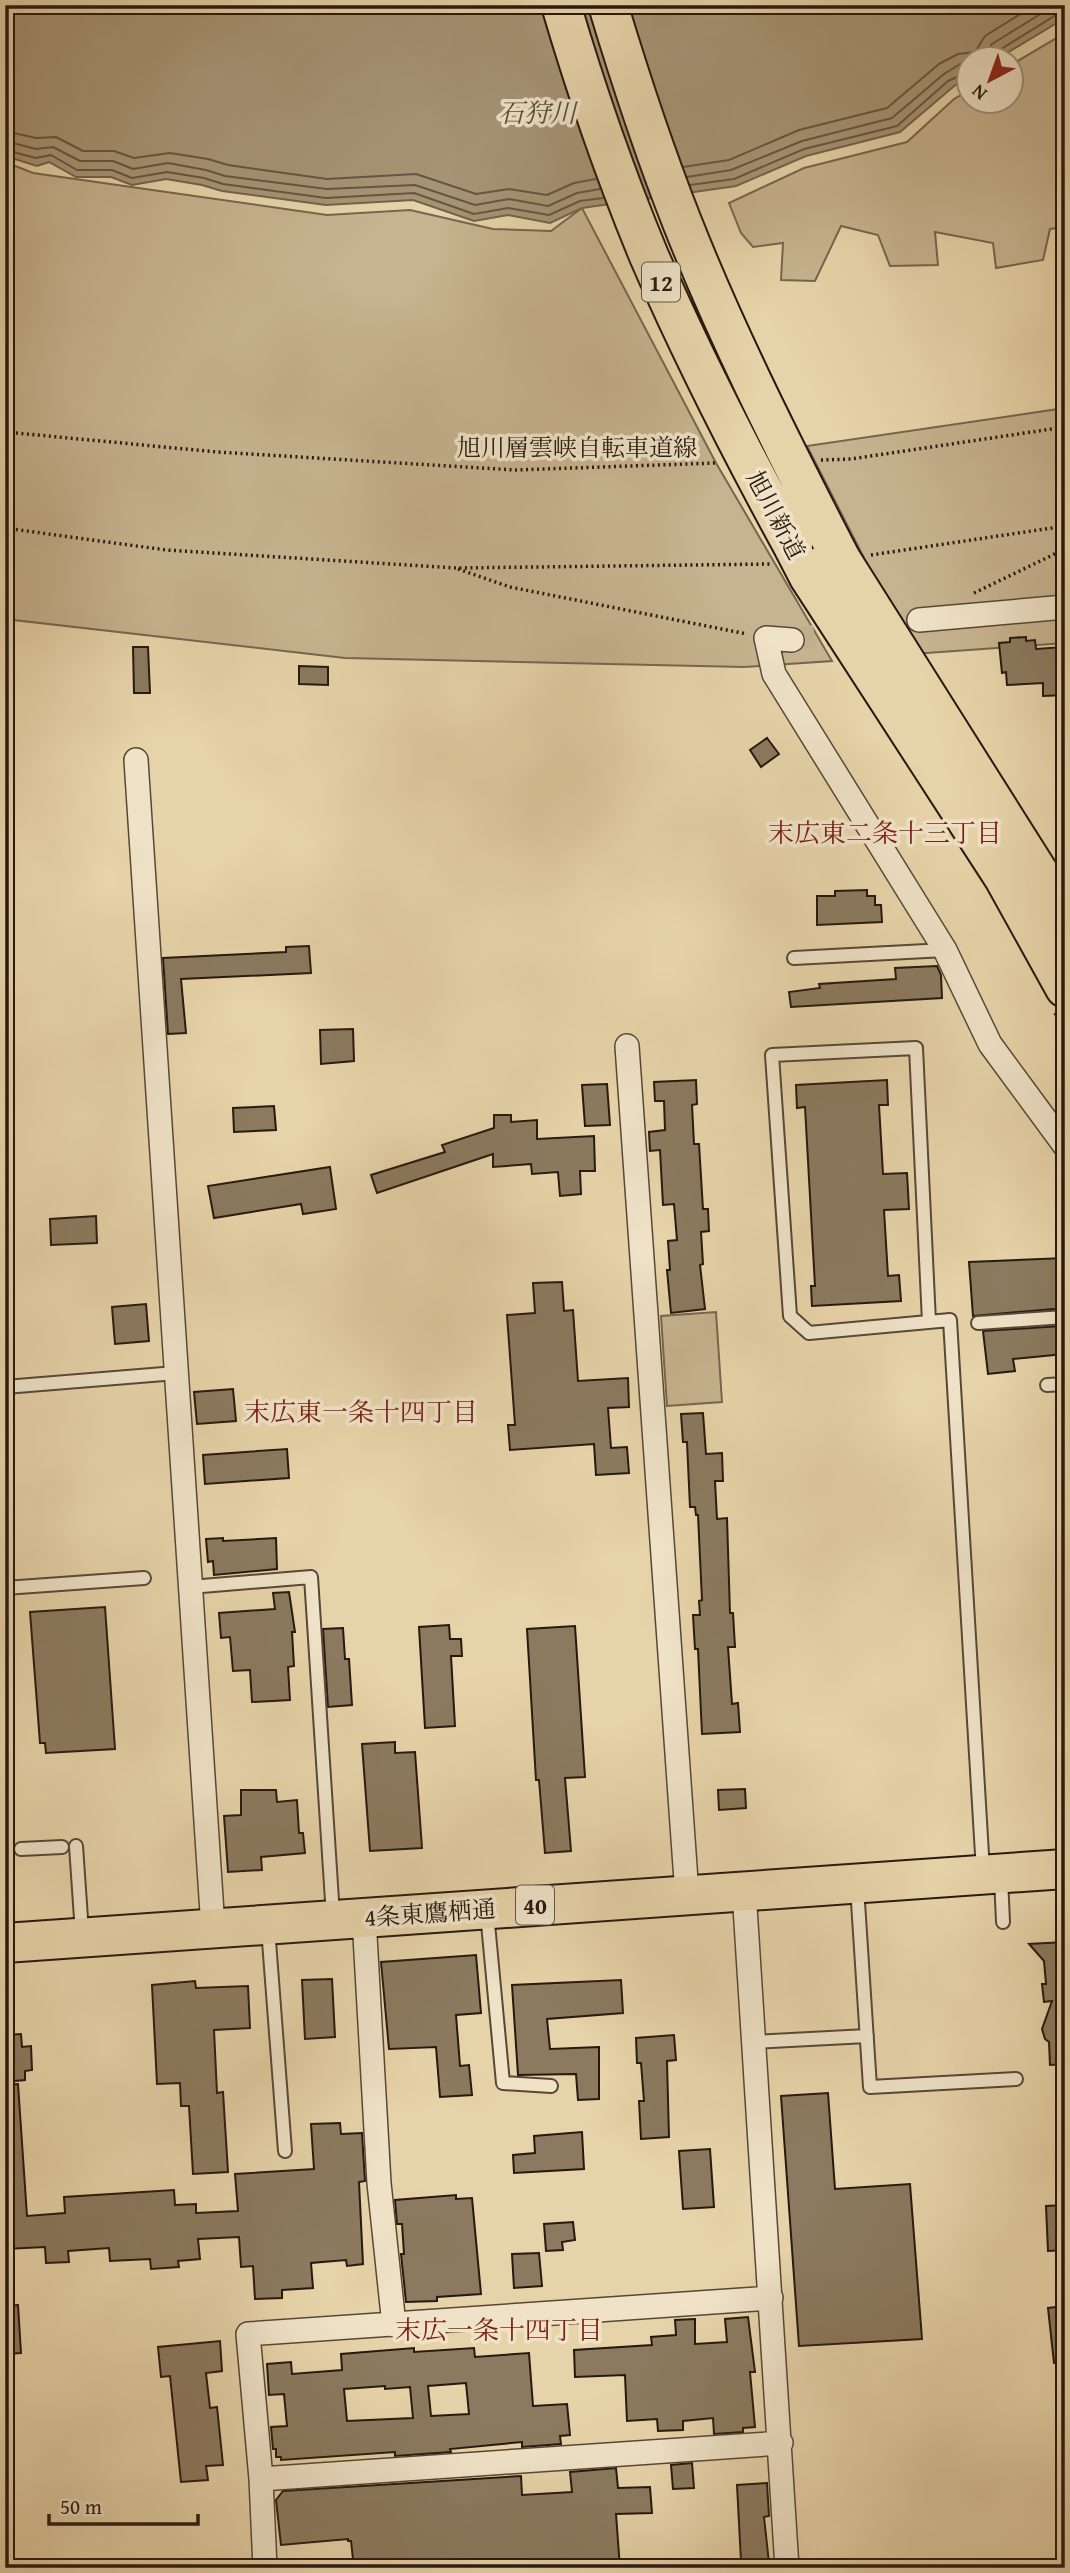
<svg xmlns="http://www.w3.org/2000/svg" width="1070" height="2573" viewBox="0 0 1070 2573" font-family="'Gentium Book Plus','Noto Serif JP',serif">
  <rect width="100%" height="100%" fill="#e7d3a9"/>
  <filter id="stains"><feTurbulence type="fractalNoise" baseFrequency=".00286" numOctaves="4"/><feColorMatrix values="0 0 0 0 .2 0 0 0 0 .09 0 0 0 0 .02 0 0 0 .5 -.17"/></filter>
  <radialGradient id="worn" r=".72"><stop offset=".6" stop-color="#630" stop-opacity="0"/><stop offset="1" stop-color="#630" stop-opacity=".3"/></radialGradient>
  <path fill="#c6b38f" stroke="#76664f" stroke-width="2" d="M1065,33V227L1050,229L1043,260L996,268L993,243L935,232L938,265L890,266L878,235L841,226L815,281L781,280L783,243L753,247L741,233L729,203L804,168L907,142L954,99L968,91V102H1010L1011,65Z
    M5,162L33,173L327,215L410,210L493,229L551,231L582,208L716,463L832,661L744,667L345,658L5,619Z
    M1065,408V643L913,654L807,446Z
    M716,1312L722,1402L667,1406L661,1316Z"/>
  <path fill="#a69475" stroke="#73634c" stroke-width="2" d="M5,5H1065V18L997,59L968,60V77L953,87L900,132L806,156L736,186L582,208L550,223L508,215L474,221L413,200L326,205L222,191L202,185L166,179L132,185L111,177H76L49,162L37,166L5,156Z"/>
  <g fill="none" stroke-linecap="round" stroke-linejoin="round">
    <path stroke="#665642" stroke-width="2" d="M986,60L987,51L992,44L1055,5
      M995,60L998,51L1059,13L1065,12
      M5,131L36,138L56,137L83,151H114L134,158L170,153L208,159L228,165L327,179L416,174L476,194L509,189L547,195L574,183L596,179
      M5,141L36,149L53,147L80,161H113L133,169L168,163L206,170L225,176L327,189L415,185L475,205L509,199L548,206L577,193L600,189
      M5,150L36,158L51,155L77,170H112L132,178L167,172L204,178L223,184L326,198L414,193L474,214L508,208L549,215L580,201L603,198
      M683,167L729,160L799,130L887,108L939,64L958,54L975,52L985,36L1035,5
      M687,177L731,170L802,141L892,118L944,74L960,64L968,63
      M690,185L734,179L804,149L897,126L948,81L968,72"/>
  </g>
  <path fill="#8b7a5f" stroke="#27190f" stroke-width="2" fill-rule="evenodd" d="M1026,637V641L1035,640L1036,649L1063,647L1065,652V695L1043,696V683L1007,685L1006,672L1002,673L999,643L1010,642V638Z
    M133,647H148L150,693H134Z
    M299,666L328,667V685L299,684Z
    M767,738L779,754L761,767L750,750Z
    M867,890V896H875V905H881L882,922L817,925V896H835V891Z
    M309,946L311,973L181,979L186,1033L168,1034L163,958L286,952V947Z
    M937,966L941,975L942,998L791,1007L789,992L820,988L819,984L896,979L895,968Z
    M353,1029L354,1061L321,1064L320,1030Z
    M696,1080L697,1104L692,1105L694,1144H699L703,1209H708L709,1231L701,1232L703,1264L700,1265L705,1309L671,1313L667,1270H670L668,1241L677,1240L674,1204L663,1205L660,1150L650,1151L649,1132L665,1130L664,1101H655L654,1082Z
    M887,1080L888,1105H879L883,1174L907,1173L909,1209L884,1210L888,1276L899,1275L901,1301L812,1306L811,1286H815L805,1107L797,1108L796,1085Z
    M607,1084L610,1125L585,1126L582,1085Z
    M274,1106L276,1130L234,1132L233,1108Z
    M494,1115H511V1122L537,1120V1139L594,1136L595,1171H580L581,1194L560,1196L558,1172L532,1174L531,1164L493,1167V1154L377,1193L371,1175L445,1152L442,1145L494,1128Z
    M330,1167L336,1209L303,1214L301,1204L214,1218L208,1186Z
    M96,1216L97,1243L51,1245L50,1219Z
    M1065,1258V1308L973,1316L969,1262Z
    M562,1282L564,1311L573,1310L578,1381L628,1378L629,1407L608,1408L611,1448L627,1447L629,1473L596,1475L594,1444L510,1450L508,1425H515L507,1315L535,1313L533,1283Z
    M146,1304L149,1341L115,1344L112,1307Z
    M1061,1326L1064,1354L1013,1359L1015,1371L988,1374L983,1331Z
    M233,1389L236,1421L197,1424L194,1392Z
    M703,1413L706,1454L722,1453L723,1481H715L717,1519L727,1518L730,1613H733L735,1647H728L732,1704L738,1703L740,1732L702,1734L698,1649H695L693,1615H700L699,1601L702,1600L698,1515H696L695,1507H690L687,1442H683L681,1414Z
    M287,1449L289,1478L205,1484L203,1455Z
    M223,1538V1541L276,1538L277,1569L214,1575L213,1561L208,1562L206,1539Z
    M289,1592L295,1632H292L294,1666L288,1667L290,1700L252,1702L250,1670L233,1671L230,1637L221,1638L219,1613L275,1609L273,1593Z
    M105,1607L115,1749L46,1753L45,1743H40L30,1612Z
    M449,1625L450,1639H461L462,1656H451L455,1726L425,1728L419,1627Z
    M575,1626L585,1777L565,1778L571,1851L545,1853L539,1780H536L527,1629Z
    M343,1628L345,1659H349L352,1705L328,1707L323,1629Z
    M395,1742V1753L415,1752L422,1848L370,1851L362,1744Z
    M745,1789L746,1808L719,1810L718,1790Z
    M241,1790H276L277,1802L297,1800L299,1833H303L305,1853L261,1857L262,1870L228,1872L224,1816L241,1815Z
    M1065,1942V2064L1050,2065L1049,2042L1045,2039L1042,2029L1052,2001L1044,2002L1042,1984H1046L1044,1961L1029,1944Z
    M476,1955L481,2013L456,2015L460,2066L469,2065L472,2095L440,2097L436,2047L389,2049L381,1962Z
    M332,1979L335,2037L305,2039L302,1980Z
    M621,1980L623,2013L547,2019L550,2049L599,2047V2099L578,2100L576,2074L518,2075L512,1985Z
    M195,1981L196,1988L248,1986L250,2028L214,2030L217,2093L223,2092L228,2172L193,2174L189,2106H181L180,2083L157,2084L152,1985Z
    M21,2034L22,2047L31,2046L32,2070L25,2071V2080L5,2082V2035Z
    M674,2035L676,2060L667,2061L669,2137L641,2139L639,2101H644L641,2063H637L636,2038Z
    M18,2084L27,2216L65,2213L64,2197L174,2190L175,2205L196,2204V2213L238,2211L235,2174L314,2169L311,2124L340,2123L341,2134L362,2133L365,2181L359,2182L363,2264L347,2266L346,2260L311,2263L313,2288L282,2290V2298L255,2299L253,2266L241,2267L239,2237L198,2239L200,2259L178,2261L179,2267L151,2269L150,2259L110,2261L109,2248L68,2251L69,2262L46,2263L45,2247L5,2249V2085Z
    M828,2093L835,2189L910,2184L922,2339L799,2346L781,2096Z
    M582,2132L584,2169L514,2173L513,2155L535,2153L534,2136Z
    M710,2149L714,2207L683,2209L679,2151Z
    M456,2195V2199L472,2198L481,2294L437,2297V2301L406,2302L401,2254H404L402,2224H397L395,2200Z
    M1065,2205V2250L1048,2251L1046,2206Z
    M573,2222L575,2240L562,2242L563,2250L546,2251L544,2224Z
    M539,2253L542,2286L514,2288L512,2254Z
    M18,2305L21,2353L5,2354V2306Z
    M1065,2306V2362L1054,2363L1048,2308Z
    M748,2317L755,2372H750L755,2427L743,2428V2432L714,2434L713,2418L683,2421V2430L658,2431L657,2419L627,2421L625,2375L575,2377L574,2350L652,2345L651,2337L676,2335L675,2320L695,2319V2344L727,2342L725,2319Z
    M220,2341L222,2371L206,2373L210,2408L217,2407L223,2465L206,2466L208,2480L181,2482L170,2376L161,2377L158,2347Z
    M414,2348V2352L474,2348L475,2357L529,2353L533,2406L567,2404L570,2435L560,2436L561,2444L522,2447V2442L450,2449L451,2452L395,2456V2452L281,2460V2457H276V2449H273L271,2427L287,2426L284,2394L269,2395L267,2364L291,2362L292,2374L342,2370L341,2354ZM466,2383L469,2414L431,2416L428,2386ZM385,2386V2389L410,2387L413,2418L347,2421L344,2389Z
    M692,2463L694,2488L673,2489L671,2465Z
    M616,2468L618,2488L650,2487L652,2513L616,2514L620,2568H354L351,2541H348V2539L281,2545L276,2500L283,2491L521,2476L522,2495L572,2492L570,2472Z
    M767,2483L769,2516L764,2517L769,2563L752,2565L751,2560L741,2561L737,2485Z"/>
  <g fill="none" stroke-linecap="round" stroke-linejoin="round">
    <path stroke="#c1ae8a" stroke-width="23" stroke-dasharray="23 11" stroke-linecap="butt" d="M792,640L919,620"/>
    <g stroke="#574836" stroke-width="16">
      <path id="lane" d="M794,958L945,950
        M929,1322L916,1048L772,1055L790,1316L809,1333L950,1320L983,1871
        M978,1323L1065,1317
        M1047,1385L1065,1384
        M5,1387L176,1373
        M190,1587L311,1577L333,1916
        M5,1588L144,1578
        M76,1846L82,1933
        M21,1849L62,1847
        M1001,1878L1003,1922
        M857,1887L870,2087L1016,2079
        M487,1913L503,2083L551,2086
        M268,1928L285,2151
        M753,2042L867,2036"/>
    </g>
    <g stroke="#574836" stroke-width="26">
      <path id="street" d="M919,620L1065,607
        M792,640L766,638L774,674L945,950L990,1044L1065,1146
        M136,760L213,1928
        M627,1046L687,1895
        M744,1891L787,2568
        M364,1918L379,2183L394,2325
        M261,2479L781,2443
        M265,2568L261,2479L248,2334L771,2298"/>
    </g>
    <g stroke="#27190f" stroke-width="42">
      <path id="highway" d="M831,540L842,561L1042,878L1065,919
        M793,546L809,577L1004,878L1065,988
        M5,1943L1065,1869"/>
    </g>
    <path stroke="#27190f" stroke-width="3.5" stroke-dasharray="2 3.5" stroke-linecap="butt" d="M5,432L217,452L515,470L716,463
      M821,460L851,459L1065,427
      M5,528L166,550L456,568L771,564
      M871,555L1065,526
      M458,569L510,587L747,634
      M974,593L1065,549
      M1055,1013L1065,1033"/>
    <use href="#lane" stroke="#efe2c7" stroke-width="12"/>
    <use href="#street" stroke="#efe2c7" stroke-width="23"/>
    <use href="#highway" stroke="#e7d3a9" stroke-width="38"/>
    <g stroke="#27190f" stroke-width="42" stroke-linecap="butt">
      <path id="highway-bridge" d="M561,5C586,90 615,174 649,256C692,355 741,451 793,546
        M608,5C630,78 654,151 682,222C725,331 778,436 831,540"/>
    </g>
    <use href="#highway-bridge" stroke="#e7d3a9" stroke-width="38"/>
  </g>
  <g text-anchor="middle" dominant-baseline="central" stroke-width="7" stroke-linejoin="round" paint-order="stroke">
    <g fill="#efe2c7" stroke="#635546" stroke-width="2">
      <rect x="642" y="262.5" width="38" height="39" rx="5"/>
      <rect x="516" y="1885.5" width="38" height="39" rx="5"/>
    </g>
    <g font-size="23" font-weight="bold" fill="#27190f">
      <text x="661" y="282">12</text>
      <text x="535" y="1905">40</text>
    </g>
    <g font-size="24" fill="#27190f" stroke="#efe2c7">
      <text x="577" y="447">旭川層雲峡自転車道線</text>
      <text transform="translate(776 515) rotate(62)">旭川新道</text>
      <text transform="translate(430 1913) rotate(-4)">4条東鷹栖通</text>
    </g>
    <g font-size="26" font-style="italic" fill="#5a4a38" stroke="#efe2c7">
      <text x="537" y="112">石狩川</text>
    </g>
    <g font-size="26" fill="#7a1f14" stroke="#efe2c7">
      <text x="885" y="832">末広東二条十三丁目</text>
      <text x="361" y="1411">末広東一条十四丁目</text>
      <text x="499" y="2329">末広一条十四丁目</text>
    </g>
  </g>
  <rect width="1070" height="2573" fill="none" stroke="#e7d3a9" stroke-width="28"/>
  <rect x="7" y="7" width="1056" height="2559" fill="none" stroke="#27190f" stroke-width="3.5"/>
  <rect x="14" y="14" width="1042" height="2545" fill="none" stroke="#27190f" stroke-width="2"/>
  <g transform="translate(990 80) rotate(221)"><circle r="33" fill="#efe2c7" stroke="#9f927d" stroke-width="2"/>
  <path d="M0-5L12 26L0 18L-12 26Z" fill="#8f2418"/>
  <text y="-10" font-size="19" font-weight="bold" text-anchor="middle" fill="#27190f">N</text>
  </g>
  <path d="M49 2514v10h149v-10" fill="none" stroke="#27190f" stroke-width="3.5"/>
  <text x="60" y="2514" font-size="21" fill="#27190f" stroke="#efe2c7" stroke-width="5" paint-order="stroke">50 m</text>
  <rect width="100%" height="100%" filter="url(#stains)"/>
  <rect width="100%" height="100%" fill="url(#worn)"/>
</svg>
